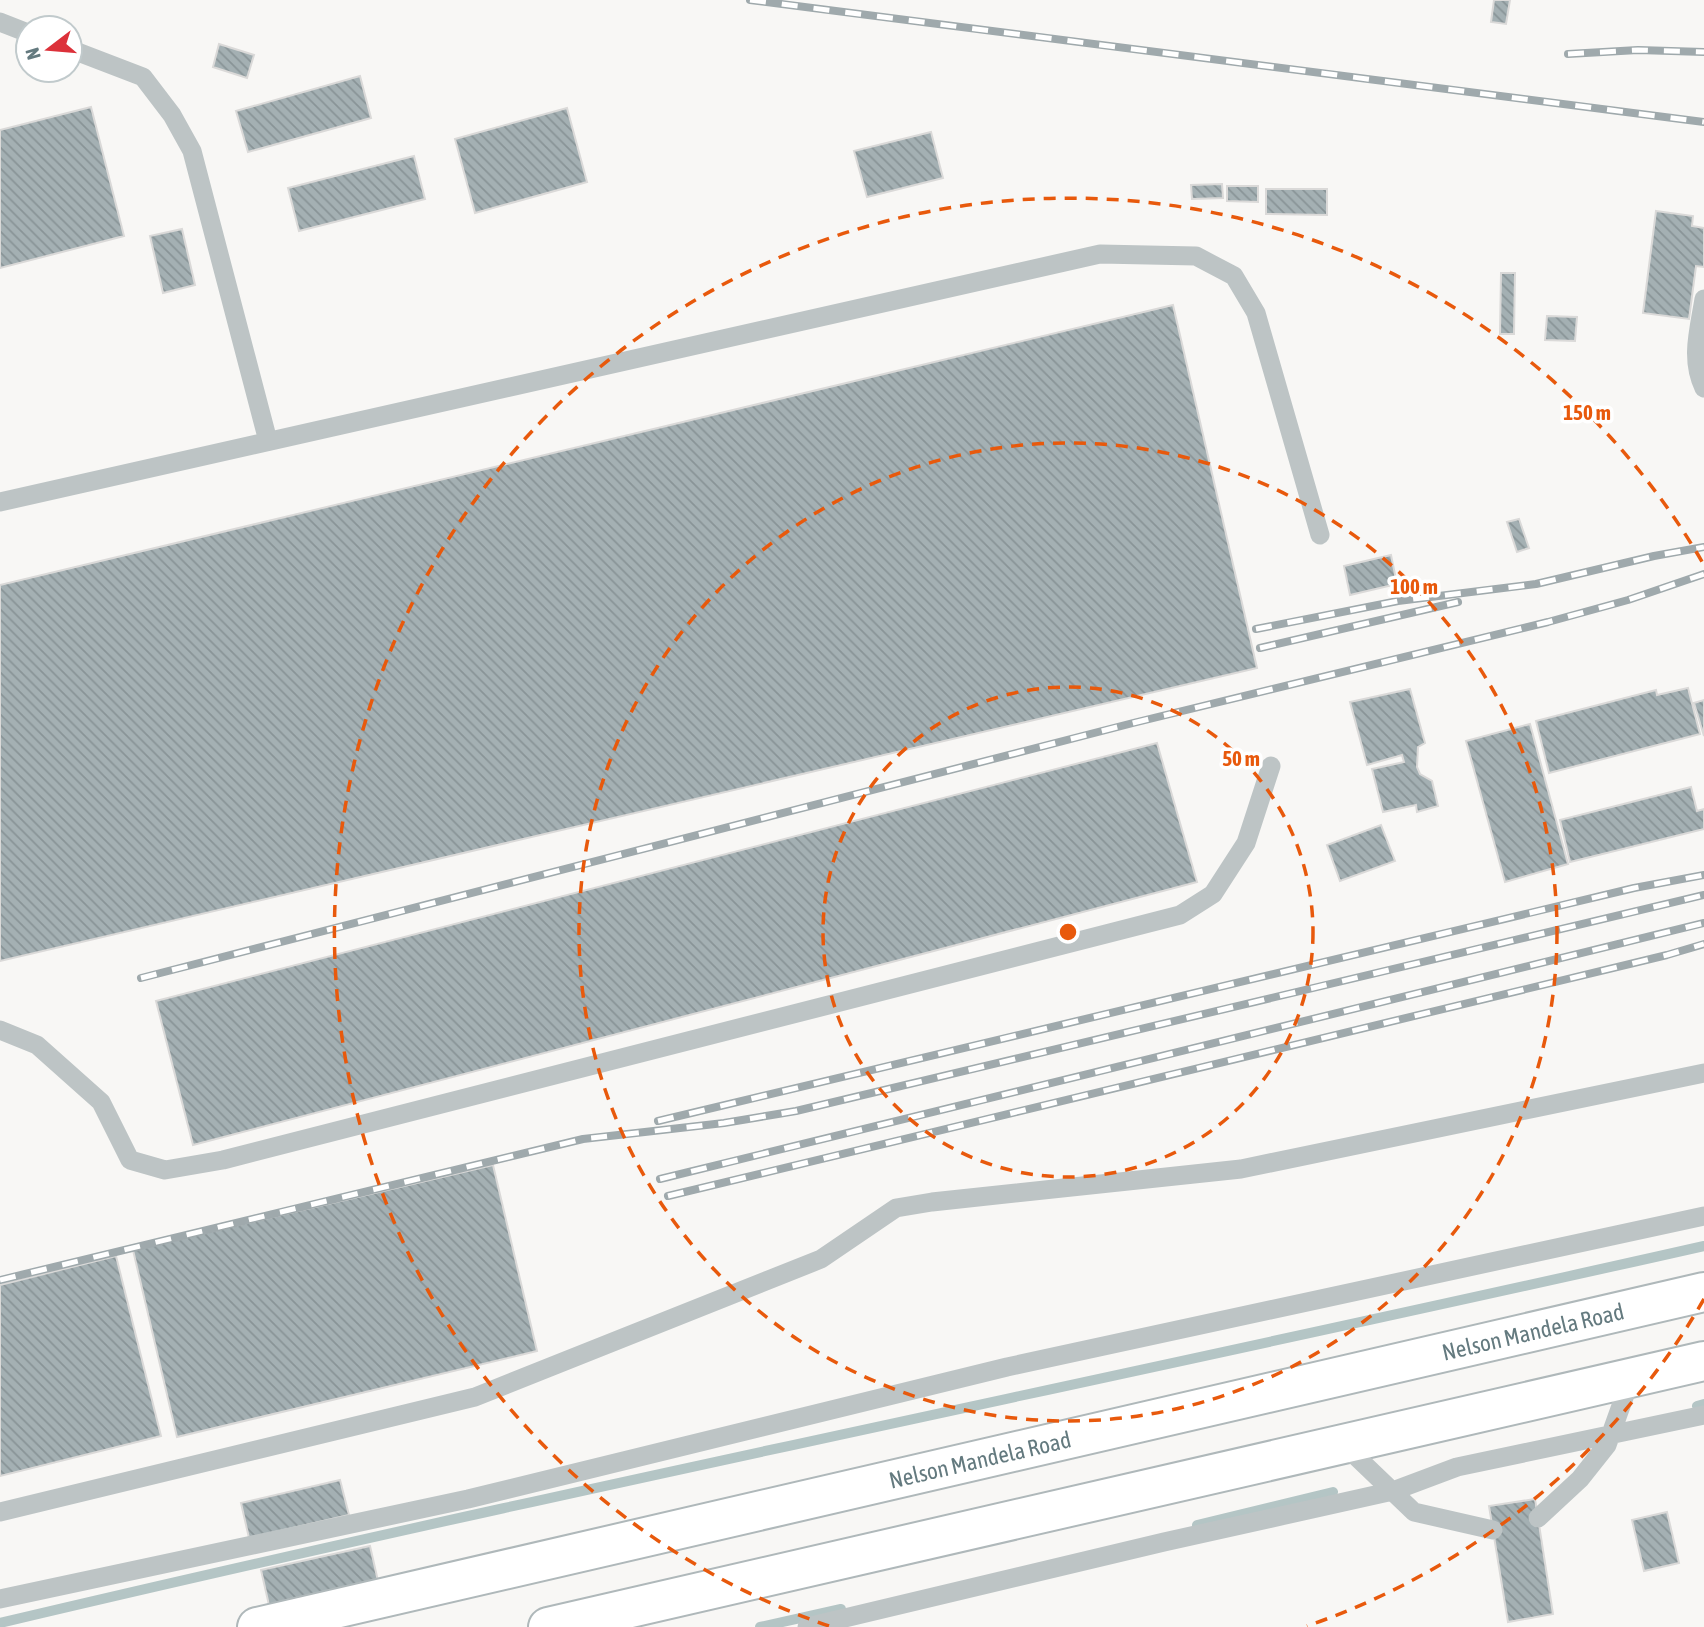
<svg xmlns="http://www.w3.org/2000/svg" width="1704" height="1627" viewBox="0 0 1704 1627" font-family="'Asap Condensed',sans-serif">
  <defs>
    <pattern id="building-back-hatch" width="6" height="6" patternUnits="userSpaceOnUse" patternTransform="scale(1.75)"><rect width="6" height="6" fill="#a4b0b3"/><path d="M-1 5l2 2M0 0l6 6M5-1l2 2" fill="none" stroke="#899497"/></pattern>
  </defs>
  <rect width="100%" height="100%" fill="#f8f7f5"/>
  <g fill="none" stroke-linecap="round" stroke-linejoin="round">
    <path stroke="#b4c5c5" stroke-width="10" d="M1697,1406L1704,1404
      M1197,1525L1333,1492
      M0,1623C566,1489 1137,1374 1704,1246
      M760,1627L841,1609"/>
  </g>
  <path fill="url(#building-back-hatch)" stroke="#dad9d8" stroke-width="2" d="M1494,0H1510L1506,24L1491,22Z
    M219,44L254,55L247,78L213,67Z
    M360,76L371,118L248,152L236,111Z
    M91,107L124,236L0,268V130Z
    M567,108L587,182L475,213L455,139Z
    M931,132L943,178L867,197L854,151Z
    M414,156L425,199L299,231L288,188Z
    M1222,184L1223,198L1192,199L1191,185Z
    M1227,186H1258V202L1227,201Z
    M1266,189H1327V215L1266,214Z
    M1656,211L1693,216L1692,226L1704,228V267L1696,266L1689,319L1643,313Z
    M182,229L195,285L163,293L150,236Z
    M1501,273H1515L1514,334H1500Z
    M1173,305L1257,668L0,961V585Z
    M1547,316L1577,317L1575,341L1545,340Z
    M1519,519L1529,548L1517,552L1507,522Z
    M1391,555L1397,584L1350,595L1344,566Z
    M1688,688L1700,734L1549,773L1536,721L1656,690L1657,695Z
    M1410,689L1425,743L1418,747L1417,767L1420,774L1432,781L1438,806L1417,812L1416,805L1383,812L1372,769L1404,762L1402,755L1367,765L1350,702Z
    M1704,700V736L1694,703Z
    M1530,724L1568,864L1505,882L1466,741Z
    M1157,743L1197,882L193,1145L156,1001Z
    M1691,787L1697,811L1704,809V829L1570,862L1560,820Z
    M1381,825L1395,861L1340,881L1327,845Z
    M493,1165L537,1351L177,1437L133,1250Z
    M116,1256L161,1436L0,1476V1285Z
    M340,1480L349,1515L249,1538L241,1503Z
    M1535,1499L1553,1614L1508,1622L1489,1506Z
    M1667,1512L1679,1563L1644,1571L1632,1520Z
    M370,1546L378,1581L269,1605L261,1570Z"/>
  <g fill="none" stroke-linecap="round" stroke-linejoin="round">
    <g stroke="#afb8ba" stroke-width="42">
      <path id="secondary" d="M257,1627L1704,1292
        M548,1627L1704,1361"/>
    </g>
    <path stroke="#bdc4c5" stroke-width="19" d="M0,22L28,33
      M70,49L143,77L172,115L192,151L268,441
      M1704,299C1699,330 1690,359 1704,388
      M0,502L1100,254L1196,256L1234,276L1256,313L1320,535
      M0,1030L37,1045L101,1102L130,1160L165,1170L223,1160L1180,915L1213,894L1246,843L1271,766
      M1343,1444L1414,1512L1493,1530
      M0,1512L475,1397L821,1259L896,1208L932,1202L1241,1169L1704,1073
      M1538,1518L1580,1479L1607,1445L1631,1378
      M0,1599L468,1499L1007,1367L1704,1216
      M807,1627L1164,1542L1393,1491L1457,1467L1704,1415"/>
    <use href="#secondary" stroke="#fff" stroke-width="38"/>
    <g stroke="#9fa9ac" stroke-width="8">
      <path id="rail" d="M750,0L1704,122
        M1568,54L1638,50L1704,52
        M1256,629L1398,601L1536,584L1654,556L1704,547
        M1260,648L1458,602
        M141,978L1133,723L1548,622L1628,600L1704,574
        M658,1121L1634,888L1704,875
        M660,1179L1704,923
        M668,1196L1667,955L1704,944
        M0,1280L583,1139L724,1123L796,1111L1704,895"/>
    </g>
    <use href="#rail" stroke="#fff" stroke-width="5" stroke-dasharray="16" stroke-linecap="butt"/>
  </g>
  <g fill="none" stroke="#e8590c" stroke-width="3.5" stroke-dasharray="12 9">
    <circle cx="1068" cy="932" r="245"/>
    <circle cx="1068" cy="932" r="489"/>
    <path d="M1704 1299A734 734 0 0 1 1307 1626M829 1626A734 734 0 1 1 1704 565"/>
  </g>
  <g text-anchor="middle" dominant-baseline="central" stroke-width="7" stroke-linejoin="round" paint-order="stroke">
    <g font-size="23" fill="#647a7f" stroke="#fff">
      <text transform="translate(1533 1332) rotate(-13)">Nelson Mandela Road</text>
      <text transform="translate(980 1460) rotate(-13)">Nelson Mandela Road</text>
    </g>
  </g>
  <circle cx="1068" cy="932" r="10" fill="#e8590c" stroke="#fff" stroke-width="3.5"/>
  <g font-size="21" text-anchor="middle" font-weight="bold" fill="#e8590c" stroke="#fff" stroke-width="7" stroke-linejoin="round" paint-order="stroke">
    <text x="1587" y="420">150 m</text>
    <text x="1414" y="594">100 m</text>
    <text x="1241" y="766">50 m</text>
  </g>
  <g transform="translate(49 49) rotate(254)"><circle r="33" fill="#ffffff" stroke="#c1cacc" stroke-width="2"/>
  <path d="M0-5L12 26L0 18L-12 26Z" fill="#dc313a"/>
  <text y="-10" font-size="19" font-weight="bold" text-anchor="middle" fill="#647a7f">N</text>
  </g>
</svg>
